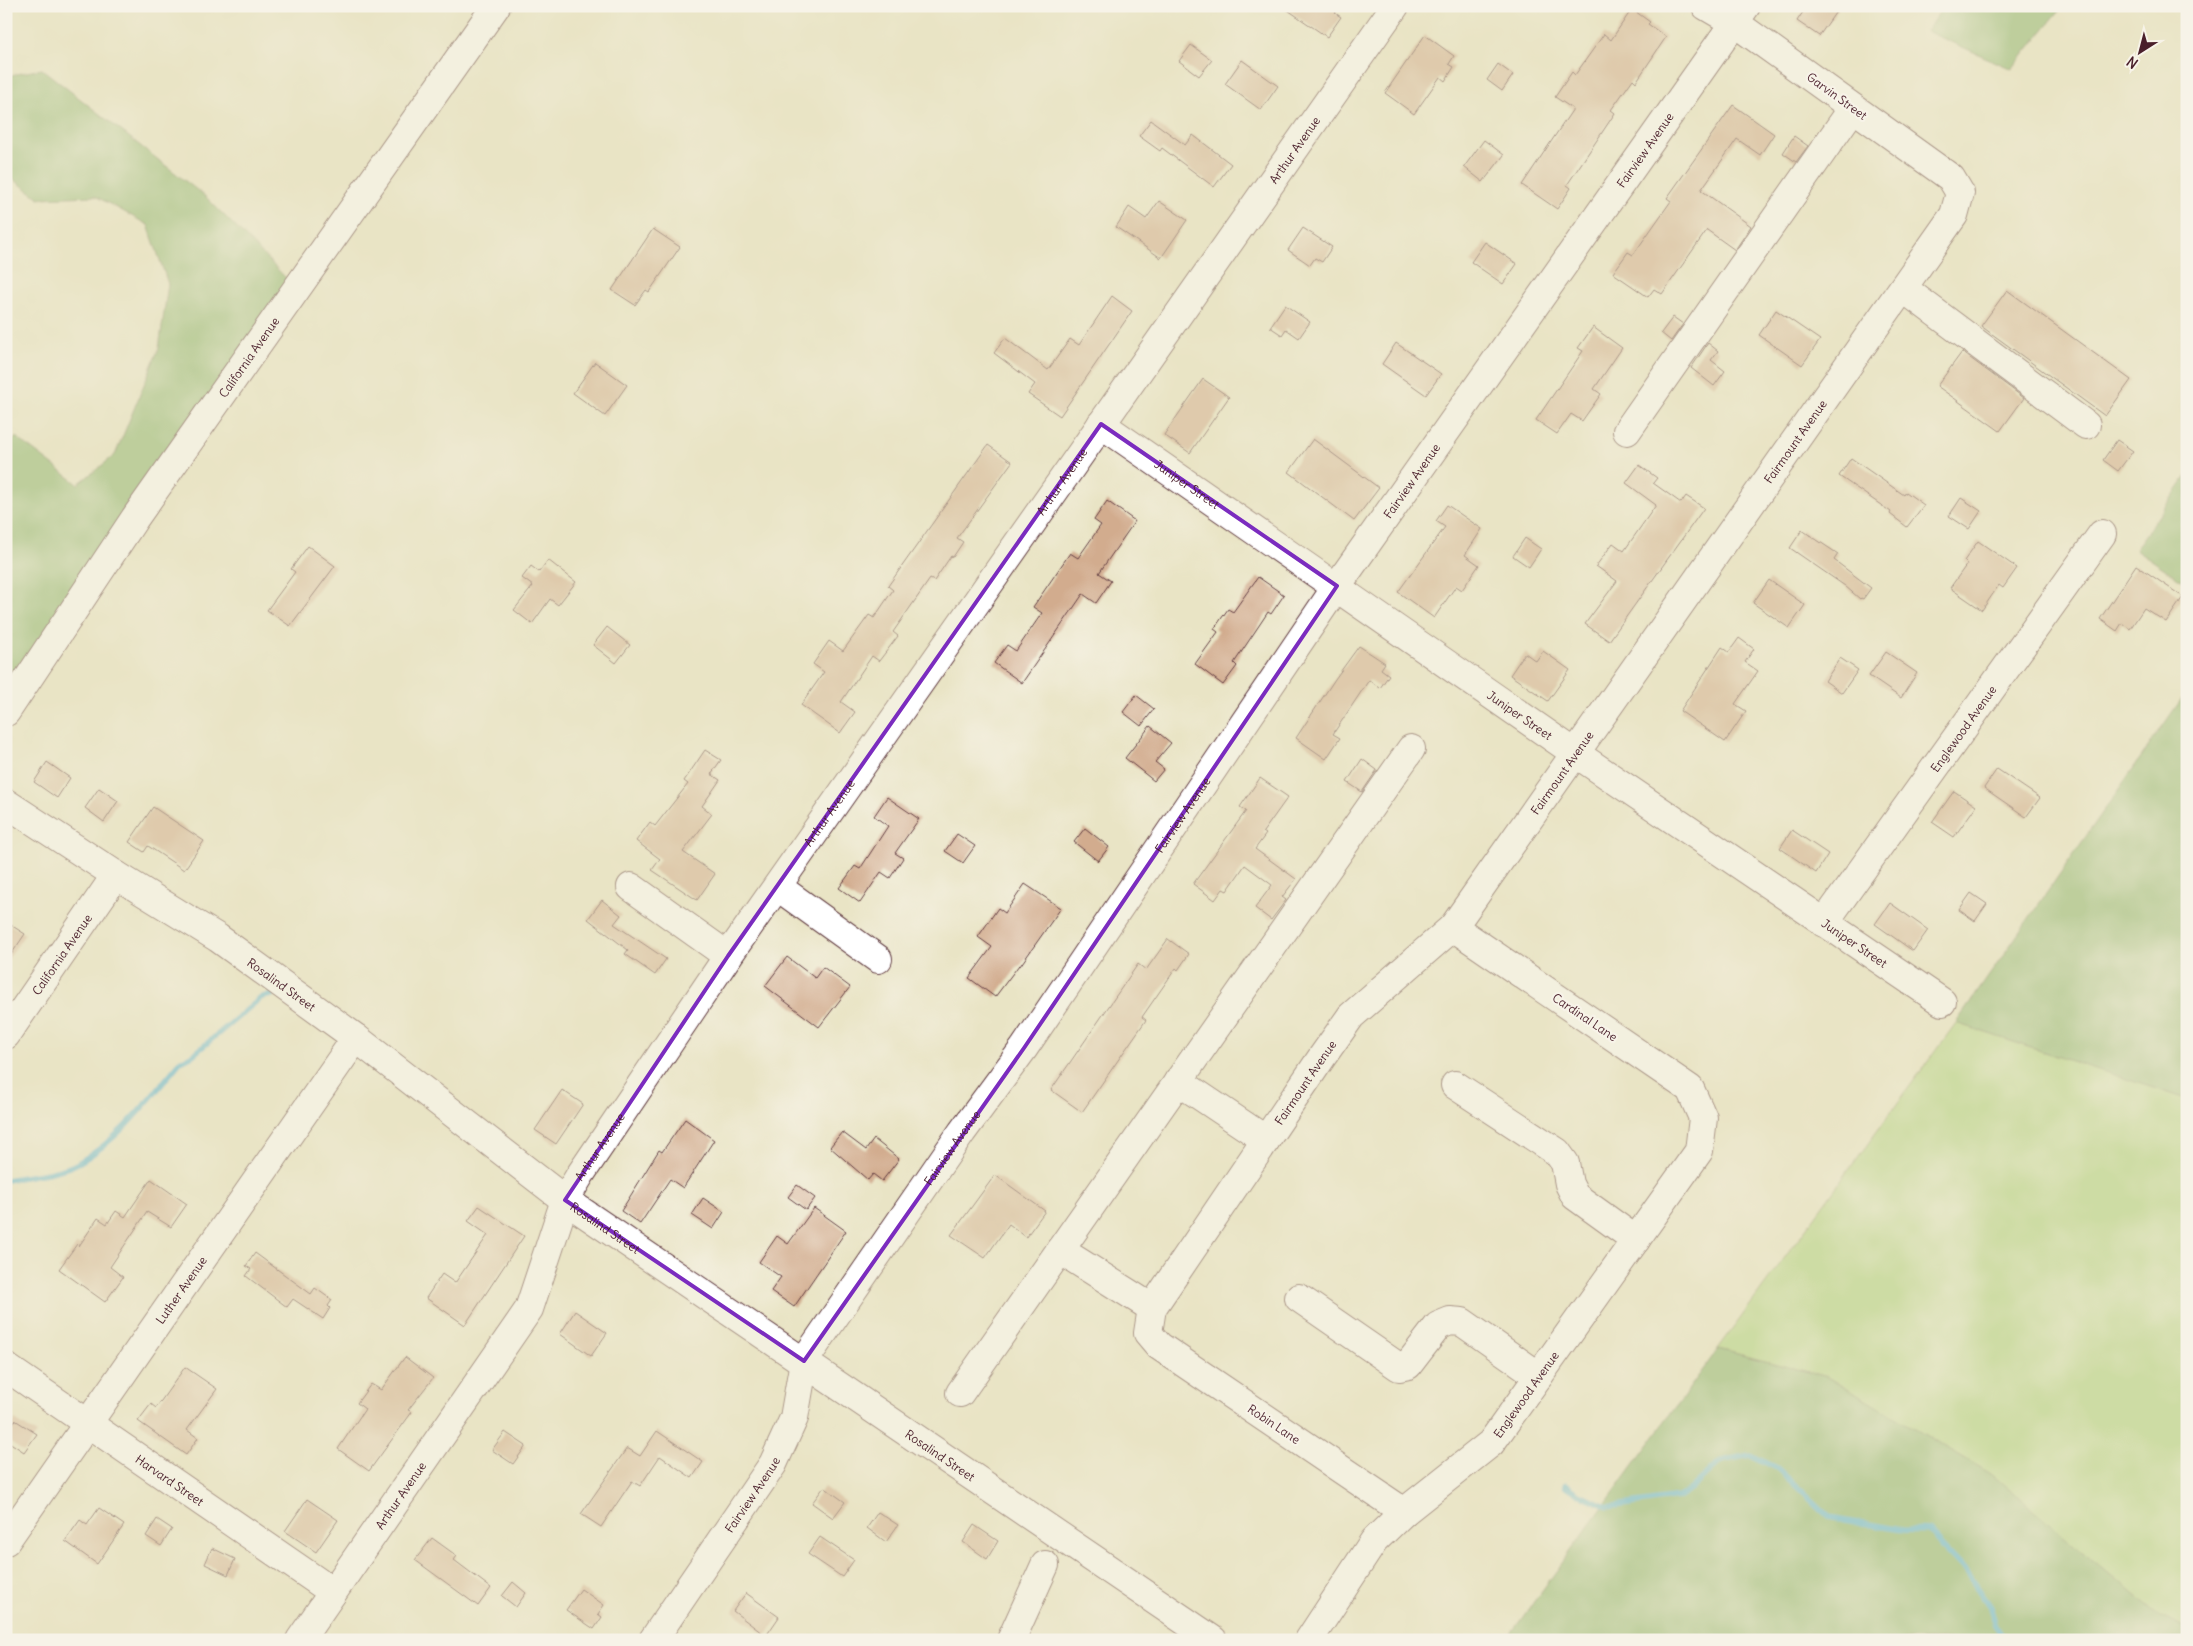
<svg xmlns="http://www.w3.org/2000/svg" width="2193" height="1646" viewBox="0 0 2193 1646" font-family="Delius,sans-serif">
  <rect width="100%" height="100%" fill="#f7f3e8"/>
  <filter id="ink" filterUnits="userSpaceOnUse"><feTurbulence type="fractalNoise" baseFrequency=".02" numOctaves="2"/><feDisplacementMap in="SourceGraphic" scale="10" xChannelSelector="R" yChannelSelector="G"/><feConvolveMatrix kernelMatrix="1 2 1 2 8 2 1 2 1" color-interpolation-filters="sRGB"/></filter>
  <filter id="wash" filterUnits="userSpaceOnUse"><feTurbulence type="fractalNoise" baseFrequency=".0096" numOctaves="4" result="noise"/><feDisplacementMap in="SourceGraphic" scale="20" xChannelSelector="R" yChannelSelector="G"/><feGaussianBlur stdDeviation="1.12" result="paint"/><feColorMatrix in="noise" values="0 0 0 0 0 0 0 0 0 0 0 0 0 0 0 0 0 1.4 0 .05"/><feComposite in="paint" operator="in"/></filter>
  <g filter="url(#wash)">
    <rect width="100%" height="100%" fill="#e9e4c5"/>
    <path fill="#acd27c" stroke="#7b7854" d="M1956,1023L2187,1099V1631L2159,1616L1991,1474L1827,1377L1718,1349Z"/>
    <path fill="#89b46c" stroke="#6a6a4c" d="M1944,6H2063L2012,69L1926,31Z
      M42,69L206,197L292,284L6,694V448L16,437L78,484L115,455L159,348L168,284L148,225L95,196L39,198L6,174V76Z
      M2187,476V584L2135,549Z
      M2187,691V1099L1956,1023Z
      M1718,1349L1827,1377L1991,1474L2159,1616L2187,1631V1640H1506Z"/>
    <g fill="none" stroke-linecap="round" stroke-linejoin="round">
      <path stroke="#59b3d6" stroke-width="5.5" d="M6,1180C26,1176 61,1173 78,1163C121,1139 150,1098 181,1061L193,1055L262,997L272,995
        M1565,1485L1577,1493L1608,1507L1679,1497L1691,1489L1721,1461L1750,1455L1777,1468L1829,1517L1902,1530L1929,1531L1962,1566L1990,1607L1996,1625L2006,1640"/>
    </g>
    <g id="blocks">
      <path fill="#d2ac8e" d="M1282,6H1341L1335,13L1341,17L1327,37Z
        M1807,6H1840L1819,36L1797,21Z
        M1632,9L1650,22L1648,24L1666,37L1636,82L1633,79L1611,110L1615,113L1567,185L1571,188L1557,209L1522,185L1573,109L1555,97L1572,72L1575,75L1604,34L1611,40Z
        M1425,35L1454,56L1449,64L1454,67L1445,81L1440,77L1414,114L1385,93Z
        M1191,45L1212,60L1199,76L1179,61Z
        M1242,60L1278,86L1261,110L1225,84Z
        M1498,64L1513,75L1502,91L1487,80Z
        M1733,105L1774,134L1760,155L1737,139L1701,190L1751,226L1735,250L1707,230L1662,294L1654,289L1648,297L1613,273L1628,252L1633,255L1671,201L1667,198Z
        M1151,120L1185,145L1193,135L1231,164L1214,187L1162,148L1160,151L1139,136Z
        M1794,136L1808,146L1796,162L1783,153Z
        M1484,140L1504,155L1483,182L1464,167Z
        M1159,201L1187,220L1161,258L1116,227L1129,207L1146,219Z
        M1303,228L1332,247L1322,262L1315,258L1310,265L1288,250Z
        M653,229L680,247L649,292L646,290L635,305L612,290Z
        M1485,242L1517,264L1503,284L1471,262Z
        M2007,290L2131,380L2105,416L1981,326Z
        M1112,296L1132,311L1060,416L1028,394L1035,384L994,353L1005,338L1048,370L1070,339L1079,345Z
        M1285,305L1310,322L1299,338L1286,329L1282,335L1270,327Z
        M1776,310L1820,340L1802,365L1759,335Z
        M1673,317L1683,324L1671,341L1661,333Z
        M1593,327L1622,348L1594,389L1601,394L1582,421L1571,414L1557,434L1536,420L1583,351L1578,348Z
        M1396,343L1441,374L1426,395L1382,364Z
        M1708,343L1718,351L1711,360L1725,371L1714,386L1691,368Z
        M1962,352L2024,398L2000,431L1937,386Z
        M595,362L627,385L605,416L573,393Z
        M1203,379L1229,397L1190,453L1164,435Z
        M1313,439L1379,488L1354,521L1289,472Z
        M2117,440L2133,451L2118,471L2103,460Z
        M988,445L1012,462L957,538L963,542L953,557L951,556L934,581L930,579L893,632L898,636L879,661L872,656L841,702L855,712L840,733L801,705L824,672L813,664L829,641L843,651L869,615L874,618L893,590L888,586Z
        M1851,458L1904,495L1906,492L1924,505L1907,527L1890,514L1891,512L1839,476Z
        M1639,465L1657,478L1653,483L1681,503L1686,496L1704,508L1609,641L1585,624L1617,581L1596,566L1613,543L1624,551L1656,505L1626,483Z
        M1961,498L1981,511L1969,529L1949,516Z
        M1107,501L1135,521L1099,573L1111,581L1096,603L1083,594L1022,683L994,663L1007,645L1016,651L1042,613L1033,607L1070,553L1078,558L1101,525L1094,520Z
        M1447,505L1482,529L1465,555L1479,565L1462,590L1456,586L1434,618L1398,592L1445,527L1436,521Z
        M1802,530L1838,554L1834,560L1871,588L1863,599L1861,598L1860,599L1845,586L1790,548Z
        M1525,538L1541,549L1529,567L1513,556Z
        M1978,541L2017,568L2003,588L1999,585L1982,610L1950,588L1967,564L1964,561Z
        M308,546L335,566L290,626L267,610L295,572L291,569Z
        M548,560L576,582L558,605L550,599L532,624L514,610L533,586L522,578L531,566L539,572Z
        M2136,565L2183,597L2166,622L2144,608L2130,629L2122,623L2117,631L2100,619Z
        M1258,577L1284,595L1271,614L1268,612L1234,663L1237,666L1223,685L1195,664L1218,632L1214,629L1228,609L1233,612Z
        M1769,580L1805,605L1789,628L1753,603Z
        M607,627L630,645L616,663L593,645Z
        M1739,638L1754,649L1745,662L1758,671L1735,704L1746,711L1725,742L1680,711L1722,647L1729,652Z
        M1359,646L1385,663L1381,669L1389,675L1380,688L1369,680L1333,734L1340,738L1326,759L1296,738L1335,679Z
        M1543,651L1570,670L1548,701L1510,675L1525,653L1536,661Z
        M1886,652L1917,673L1901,698L1869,676Z
        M1840,658L1858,670L1842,693L1825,681Z
        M1136,695L1154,709L1141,726L1123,712Z
        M1150,726L1171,743L1155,762L1164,769L1154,781L1125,758Z
        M705,750L721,760L711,774L720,780L702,806L712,814L683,852L715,874L697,900L652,870L660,859L636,841L650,822L655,826L688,784L684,781Z
        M1362,759L1377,770L1362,792L1347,782Z
        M47,762L70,778L57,798L34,782Z
        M1997,769L2040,798L2026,817L1984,788Z
        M1260,778L1288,797L1263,832L1266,834L1255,849L1296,879L1282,897L1286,900L1271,920L1255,908L1272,885L1245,865L1227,891L1223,889L1215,900L1193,884L1246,811L1240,807Z
        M99,788L118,801L104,822L85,808Z
        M1954,791L1976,806L1954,837L1932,822Z
        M887,797L919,819L895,853L903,858L890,878L881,872L860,903L839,888L855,866L860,869L888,826L874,816Z
        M153,807L204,841L184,870L148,846L144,852L129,842Z
        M1085,828L1109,847L1098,861L1074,842Z
        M1792,830L1828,854L1816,873L1780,848Z
        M957,834L975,846L963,863L945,851Z
        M1025,884L1061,908L1020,966L1019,965L995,997L969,978L992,947L978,937L998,908L1005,913Z
        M1971,893L1987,904L1975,921L1959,910Z
        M602,900L621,915L614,924L666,959L655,975L625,954L628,950L588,919Z
        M1890,903L1928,930L1913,951L1875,924Z
        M6,922L25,934L6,962Z
        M1168,939L1189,954L1178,970L1176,968L1142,1017L1146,1020L1082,1112L1051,1090L1138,964L1146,970Z
        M787,957L815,978L823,967L850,987L819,1027L765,986Z
        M562,1090L583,1104L556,1144L535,1130Z
        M685,1119L714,1140L683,1188L670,1179L640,1224L621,1211L659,1150L662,1152Z
        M842,1132L866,1150L874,1139L899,1159L882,1181L873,1174L868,1180L830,1147Z
        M995,1175L1045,1211L1026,1237L1009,1224L985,1258L951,1235Z
        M151,1179L187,1204L171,1227L147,1212L110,1267L123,1277L105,1302L59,1269L77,1244L79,1246L98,1218L107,1224L116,1211L125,1217Z
        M797,1185L815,1198L806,1210L788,1197Z
        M703,1198L724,1212L713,1229L692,1215Z
        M479,1206L524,1236L465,1325L426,1298L442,1274L455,1283L488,1235L468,1221Z
        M814,1208L846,1231L794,1307L771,1291L781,1277L759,1262L777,1236L788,1244Z
        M255,1253L311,1294L315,1288L332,1300L328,1306L330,1308L323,1319L293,1299L287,1307L246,1276L251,1269L246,1266Z
        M575,1311L607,1333L591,1356L560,1334Z
        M405,1357L433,1378L408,1410L412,1412L369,1471L338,1449L365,1409L357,1403L371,1384L381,1390Z
        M185,1367L217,1389L187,1430L198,1438L186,1455L138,1421L151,1404L156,1408Z
        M15,1420L37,1434L24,1452L6,1440V1434Z
        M657,1431L703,1462L692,1478L660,1456L640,1486L632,1481L601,1527L581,1514L627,1448L640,1456Z
        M505,1432L526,1446L513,1464L492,1450Z
        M824,1487L845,1502L833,1518L812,1503Z
        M307,1499L338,1520L316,1552L285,1531Z
        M99,1508L124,1525L97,1564L65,1541L80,1520L87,1525Z
        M878,1512L898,1525L886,1542L867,1528Z
        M157,1519L172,1529L161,1546L146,1536Z
        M974,1525L998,1541L987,1559L963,1542Z
        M820,1537L854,1560L842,1577L808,1554Z
        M432,1538L457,1556L454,1560L491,1588L478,1606L415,1560Z
        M212,1548L235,1559L228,1575L205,1564Z
        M513,1582L526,1593L516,1607L502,1596Z
        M581,1589L604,1605L598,1614L602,1617L594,1629L566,1610Z
        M746,1593L779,1617L766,1636L733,1611Z"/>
    </g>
  </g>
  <g filter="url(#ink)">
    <use href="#blocks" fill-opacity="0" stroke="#623d42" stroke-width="1"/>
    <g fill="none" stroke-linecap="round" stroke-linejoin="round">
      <g stroke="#623d42" stroke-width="30">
        <g id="minor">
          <path d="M1904,289L2086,425"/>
          <path id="s1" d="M1101,424L1575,753L1942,1002"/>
          <path d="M1627,431L1853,108"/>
          <path id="s2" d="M6,712L135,518L496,6"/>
          <path id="s3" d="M6,803L116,875L218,938L356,1038L565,1200L1213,1640"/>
          <path d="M631,887L728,956"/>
          <path d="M778,887L878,959"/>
          <path id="s4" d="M1824,923L2102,534"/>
          <path id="s5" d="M6,1035L116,875"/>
          <path d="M1178,1081L1266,1140"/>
          <path d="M1455,1085L1557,1152L1565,1163L1569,1184L1575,1196L1636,1240"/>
          <path d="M1060,1250L1152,1308"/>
          <path d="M1299,1298L1399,1367L1408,1365L1438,1326L1450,1321L1462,1322L1539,1376"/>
          <path id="s6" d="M6,1367L333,1592"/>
          <path d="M960,1393L1411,749"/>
          <path id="s7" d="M1404,1512L1159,1346L1148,1333L1152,1308L1322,1057L1351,1016L1453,927L1954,215L1960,193L1951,178L1735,23L1706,6"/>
          <path id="s8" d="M6,1541L356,1038"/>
          <path id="s9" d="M300,1640L529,1309L565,1200L580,1175L728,956L1395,6"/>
          <path id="s10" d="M653,1640L773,1464L794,1418L804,1361L962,1132L1024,1048L1337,586L1746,6"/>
          <path d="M1011,1640L1045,1565"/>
          <path id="s11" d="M1309,1640L1374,1541L1404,1512L1491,1443L1699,1151L1703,1118L1690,1089L1453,927"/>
        </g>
      </g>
      <use href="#minor" stroke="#fff" stroke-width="28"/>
    </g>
  </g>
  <path d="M0 0H2193V1646H0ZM1101,424L1337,586L1024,1048L804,1361L565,1200L728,956Z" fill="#e9e4c5" fill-opacity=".55" fill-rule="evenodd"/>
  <path fill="none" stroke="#7b2cbf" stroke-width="4" stroke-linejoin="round" d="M1101,424L1337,586L1024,1048L804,1361L565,1200L728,956Z"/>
  <g text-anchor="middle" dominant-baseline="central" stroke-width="4.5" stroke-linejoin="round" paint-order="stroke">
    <g font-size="12" fill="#4a1f2b" stroke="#f7f3e8">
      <text transform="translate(1837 96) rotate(36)">Garvin Street</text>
      <text stroke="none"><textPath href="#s9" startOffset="1796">Arthur Avenue</textPath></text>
      <text stroke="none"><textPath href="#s10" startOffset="1796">Fairview Avenue</textPath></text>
      <text stroke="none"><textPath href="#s2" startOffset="430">California Avenue</textPath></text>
      <text stroke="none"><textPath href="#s7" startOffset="1421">Fairmount Avenue</textPath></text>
      <text stroke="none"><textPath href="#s9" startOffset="1391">Arthur Avenue</textPath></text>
      <text stroke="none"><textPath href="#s10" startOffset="1391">Fairview Avenue</textPath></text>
      <text stroke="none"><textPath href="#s1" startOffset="105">Juniper Street</textPath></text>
      <text stroke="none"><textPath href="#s1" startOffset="510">Juniper Street</textPath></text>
      <text stroke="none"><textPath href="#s4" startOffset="239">Englewood Avenue</textPath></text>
      <text stroke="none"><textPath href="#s7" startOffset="1016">Fairmount Avenue</textPath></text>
      <text stroke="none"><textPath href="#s9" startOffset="986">Arthur Avenue</textPath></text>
      <text stroke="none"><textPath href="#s10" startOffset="986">Fairview Avenue</textPath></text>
      <text stroke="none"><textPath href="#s1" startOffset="915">Juniper Street</textPath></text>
      <text stroke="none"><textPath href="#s5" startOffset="98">California Avenue</textPath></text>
      <text stroke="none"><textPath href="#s3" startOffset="330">Rosalind Street</textPath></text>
      <text transform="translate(1585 1017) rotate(34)">Cardinal Lane</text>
      <text stroke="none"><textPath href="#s7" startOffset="611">Fairmount Avenue</textPath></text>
      <text stroke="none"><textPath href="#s9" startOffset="581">Arthur Avenue</textPath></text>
      <text stroke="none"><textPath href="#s10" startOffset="581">Fairview Avenue</textPath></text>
      <text stroke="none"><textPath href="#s3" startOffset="735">Rosalind Street</textPath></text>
      <text stroke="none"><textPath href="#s8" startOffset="306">Luther Avenue</textPath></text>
      <text stroke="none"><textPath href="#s11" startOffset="331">Englewood Avenue</textPath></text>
      <text transform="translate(1274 1424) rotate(34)">Robin Lane</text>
      <text stroke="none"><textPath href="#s3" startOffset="1140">Rosalind Street</textPath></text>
      <text stroke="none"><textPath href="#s6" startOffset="199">Harvard Street</textPath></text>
      <text stroke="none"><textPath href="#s10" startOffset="176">Fairview Avenue</textPath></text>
      <text stroke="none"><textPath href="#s9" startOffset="176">Arthur Avenue</textPath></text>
    </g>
  </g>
  <rect width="2193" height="1646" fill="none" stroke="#f7f3e8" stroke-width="25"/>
  <g transform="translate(2140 52) rotate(216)" stroke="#f7f3e8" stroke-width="4" paint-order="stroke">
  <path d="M0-4L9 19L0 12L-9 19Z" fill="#4a1f2b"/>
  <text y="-8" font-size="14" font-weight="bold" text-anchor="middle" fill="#4a1f2b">N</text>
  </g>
</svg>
